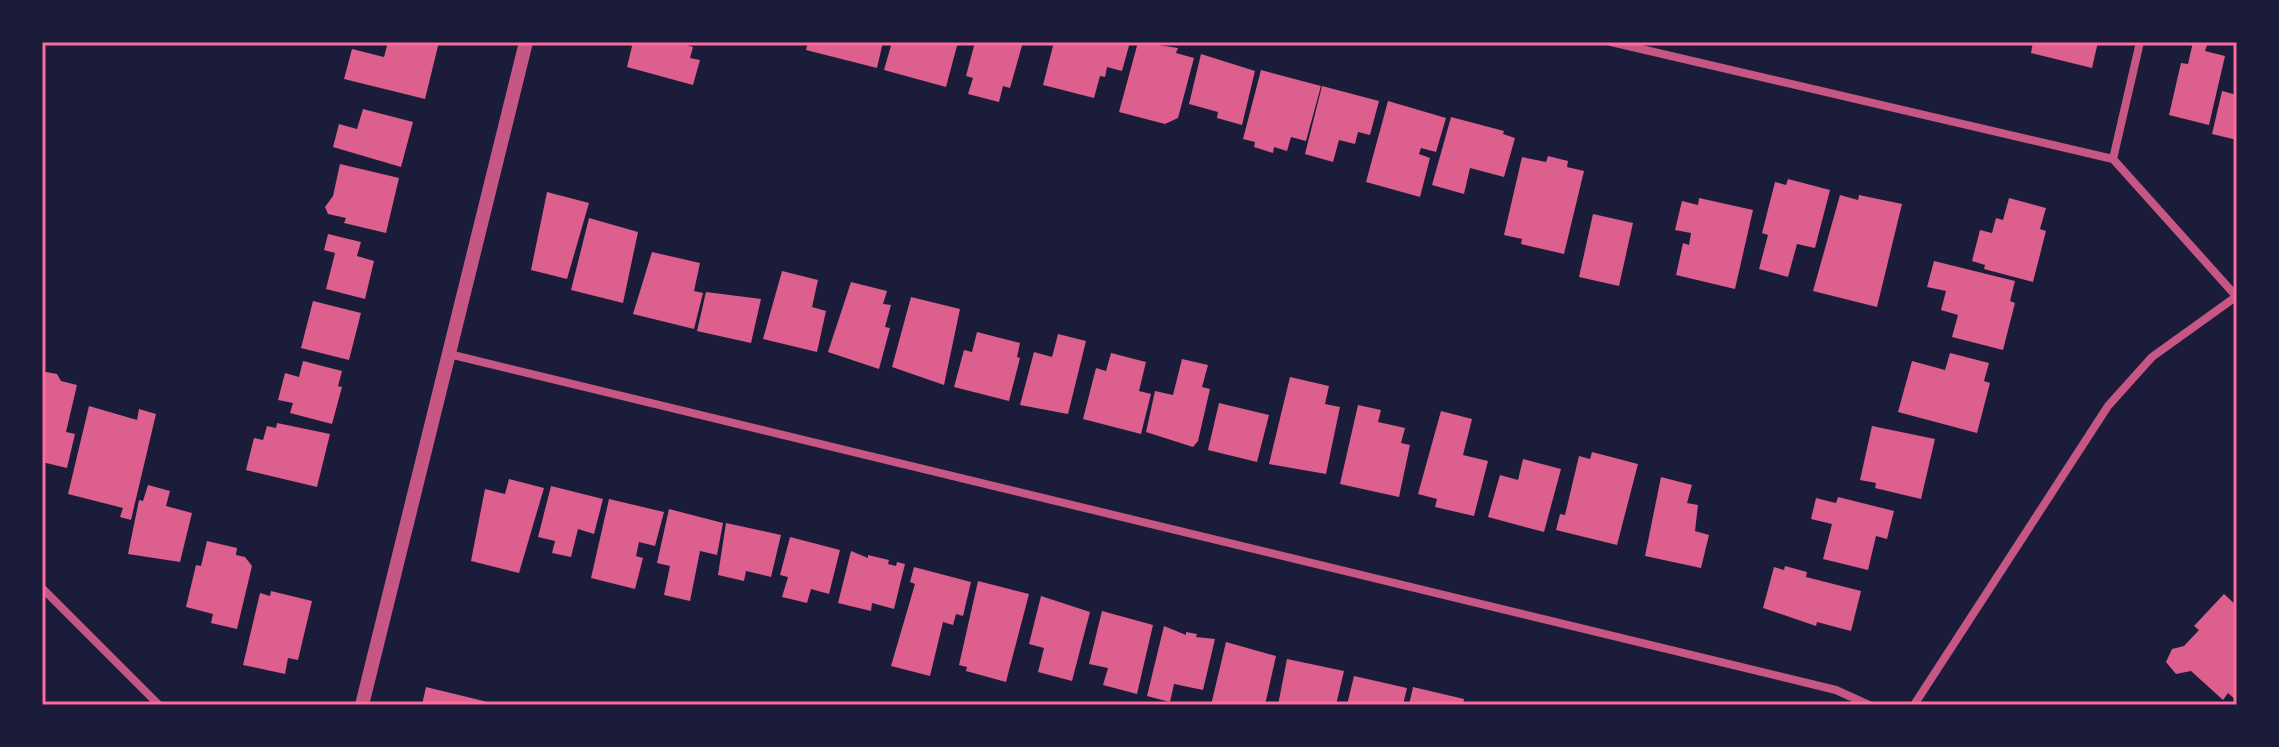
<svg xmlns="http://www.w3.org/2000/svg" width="2279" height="747" viewBox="0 0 2279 747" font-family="'Fira Sans Condensed',sans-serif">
  <rect width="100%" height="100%" fill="#1b1b3a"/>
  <path fill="#dd5f8e" d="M388,42H439L425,99L344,79L352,49L384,57Z
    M633,42H676L693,47L690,58L700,60L693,85L627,67Z
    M808,42H883L877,68L806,50Z
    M892,42H958L946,87L884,70Z
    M975,42H1023L1010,88L1003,86L999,102L968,94L973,78L966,76Z
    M1054,42H1130L1122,71L1107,67L1105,77L1100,76L1094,98L1043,85Z
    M1138,42L1178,48L1176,53L1194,58L1178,118L1165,124L1119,112Z
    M2033,42H2098L2092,68L2031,53Z
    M2193,42L2207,45L2205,51L2225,56L2209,125L2169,115L2181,63L2188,64Z
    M1201,54L1255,71L1242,125L1217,118L1218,112L1189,104Z
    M1261,70L1321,86L1306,141L1291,137L1287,151L1274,147L1273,153L1254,147L1255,142L1243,139Z
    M1322,86L1379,101L1370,135L1358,132L1355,144L1339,140L1333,162L1305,154Z
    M2222,91L2237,95V140L2212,134Z
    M1388,101L1446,118L1436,152L1421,148L1419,154L1430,158L1420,197L1366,182Z
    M363,109L413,122L401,167L333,147L339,124L357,129Z
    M1451,117L1504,131L1503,134L1515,138L1504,177L1470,168L1464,194L1432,185Z
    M1548,156L1568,161L1567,167L1584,171L1564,254L1521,244L1522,239L1504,235L1522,157L1546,162Z
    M340,164L399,178L386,233L344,223L346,218L328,214L325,207L333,196Z
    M1788,179L1830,190L1815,248L1797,244L1788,277L1759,269L1768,235L1762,233L1775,182L1786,185Z
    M547,192L589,203L567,279L531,270Z
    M1840,195L1858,200L1859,195L1902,204L1877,307L1813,291Z
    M1699,198L1753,210L1735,289L1676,275L1683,243L1689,245L1691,233L1675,230L1682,201L1698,205Z
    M2009,198L2046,208L2040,229L2046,231L2033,282L1984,269L1985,265L1972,261L1980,230L1992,233L1996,218L2003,220Z
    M1593,214L1633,223L1619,286L1579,277Z
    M589,218L638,232L623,303L571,290Z
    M328,234L361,242L357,256L374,261L365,299L326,289L335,253L324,250Z
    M652,252L700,263L694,291L703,293L694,329L633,314Z
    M1934,261L2015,281L2010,301L2015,303L2003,350L1952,337L1958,315L1941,310L1946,291L1927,287Z
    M782,271L818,280L812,307L826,311L817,352L763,339Z
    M851,282L887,291L883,304L891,305L885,327L890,328L879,369L828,352Z
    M706,292L761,299L751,343L697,331Z
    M911,297L960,309L944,385L892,367Z
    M313,301L361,313L349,360L301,348Z
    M977,332L1020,343L1017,357L1020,358L1009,401L954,387L964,350L972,352Z
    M1058,334L1086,341L1068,414L1020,405L1034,352L1052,357Z
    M1111,353L1146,362L1139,391L1151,394L1141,434L1083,419L1096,368L1106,371Z
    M1950,353L1989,363L1984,381L1990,383L1977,433L1898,412L1912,361L1945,370Z
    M1182,359L1208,365L1202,387L1210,389L1198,441L1193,447L1146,432L1155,391L1173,395Z
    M303,361L342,371L338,386L342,387L332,424L290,413L293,403L278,400L285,373L299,377Z
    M46,372L57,374L61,381L77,385L66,432L75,434L67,468L42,462V374Z
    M1290,377L1329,386L1325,404L1340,407L1326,474L1269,464Z
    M1219,403L1269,415L1257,462L1208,450Z
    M1358,405L1381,410L1378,422L1405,428L1401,443L1410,445L1399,497L1340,484Z
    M89,406L137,420L139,409L156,414L131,520L120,517L123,508L68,494Z
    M1441,411L1472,419L1463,455L1488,461L1474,516L1435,507L1437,499L1418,494Z
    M277,423L330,434L317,487L246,470L254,438L263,440L267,426L276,428Z
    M1872,426L1935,439L1921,499L1875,488L1876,483L1860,480Z
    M1592,452L1638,464L1617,545L1556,530L1560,514L1565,515L1579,456L1590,459Z
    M1523,459L1561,469L1544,532L1488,517L1500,475L1518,480Z
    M1661,477L1692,485L1687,503L1698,505L1695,531L1709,535L1701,568L1645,556Z
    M509,479L544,488L519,573L471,561L485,489L505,494Z
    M148,485L170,491L166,506L192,513L180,562L128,554L139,500L143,501Z
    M551,486L603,499L594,534L578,529L571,557L552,553L555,541L538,537Z
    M1838,497L1894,511L1887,539L1876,536L1868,570L1823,559L1832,524L1811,519L1816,498L1836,503Z
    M609,499L664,512L655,546L639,542L636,556L643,558L635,589L591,578Z
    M669,509L723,523L717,555L700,551L690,601L664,595L670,566L657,563Z
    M726,523L781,535L771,577L746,571L744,581L718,575Z
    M790,537L840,550L829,594L811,589L807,603L782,597L788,577L780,575Z
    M207,541L237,548L236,555L245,557L252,566L237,629L211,623L213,614L186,607L196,565L201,566Z
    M851,551L868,558V555L889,560L888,564L896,566L897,562L905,564L894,609L872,603L871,611L838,603Z
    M1785,566L1807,572L1806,577L1861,591L1851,631L1817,622L1816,626L1763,608L1774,567L1784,570Z
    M914,567L971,582L963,616L956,614L953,625L943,622L930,676L891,666L915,584L910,582Z
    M978,581L1029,594L1006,682L966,671L967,667L959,665Z
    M271,591L312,601L298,660L288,658L285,674L243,665L260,593L270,596Z
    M2224,594L2237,606V701L2228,693L2223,700L2191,671L2176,674L2166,662L2172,649L2184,646L2199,630L2194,626Z
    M1041,596L1090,612L1072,681L1038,672L1044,648L1029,644Z
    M1102,611L1153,625L1137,694L1103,685L1108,668L1089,664Z
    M1164,626L1186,635V632L1197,634L1196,637L1215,639L1203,690L1174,684L1170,702L1147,696Z
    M1226,642L1276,656L1265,705L1250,702L1249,705H1211Z
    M1287,659L1344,671L1336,705H1278Z
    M1354,676L1407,688L1403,705H1347Z
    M426,687L496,704V705H422Z
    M1413,687L1464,699L1463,705H1409Z"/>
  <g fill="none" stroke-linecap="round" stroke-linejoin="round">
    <path stroke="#c65784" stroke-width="8" d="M1611,42L2113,159L2236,296
      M2113,159L2140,42
      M449,354L1836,690L1869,705
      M42,588L159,705
      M1914,705L2108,406L2152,357L2237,296"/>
    <path stroke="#c65784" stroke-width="14" d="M362,705L526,42"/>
  </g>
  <rect width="2279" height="747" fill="none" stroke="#1b1b3a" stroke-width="88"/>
  <rect x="44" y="44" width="2191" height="659" fill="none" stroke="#ff6b9d" stroke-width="3"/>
</svg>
